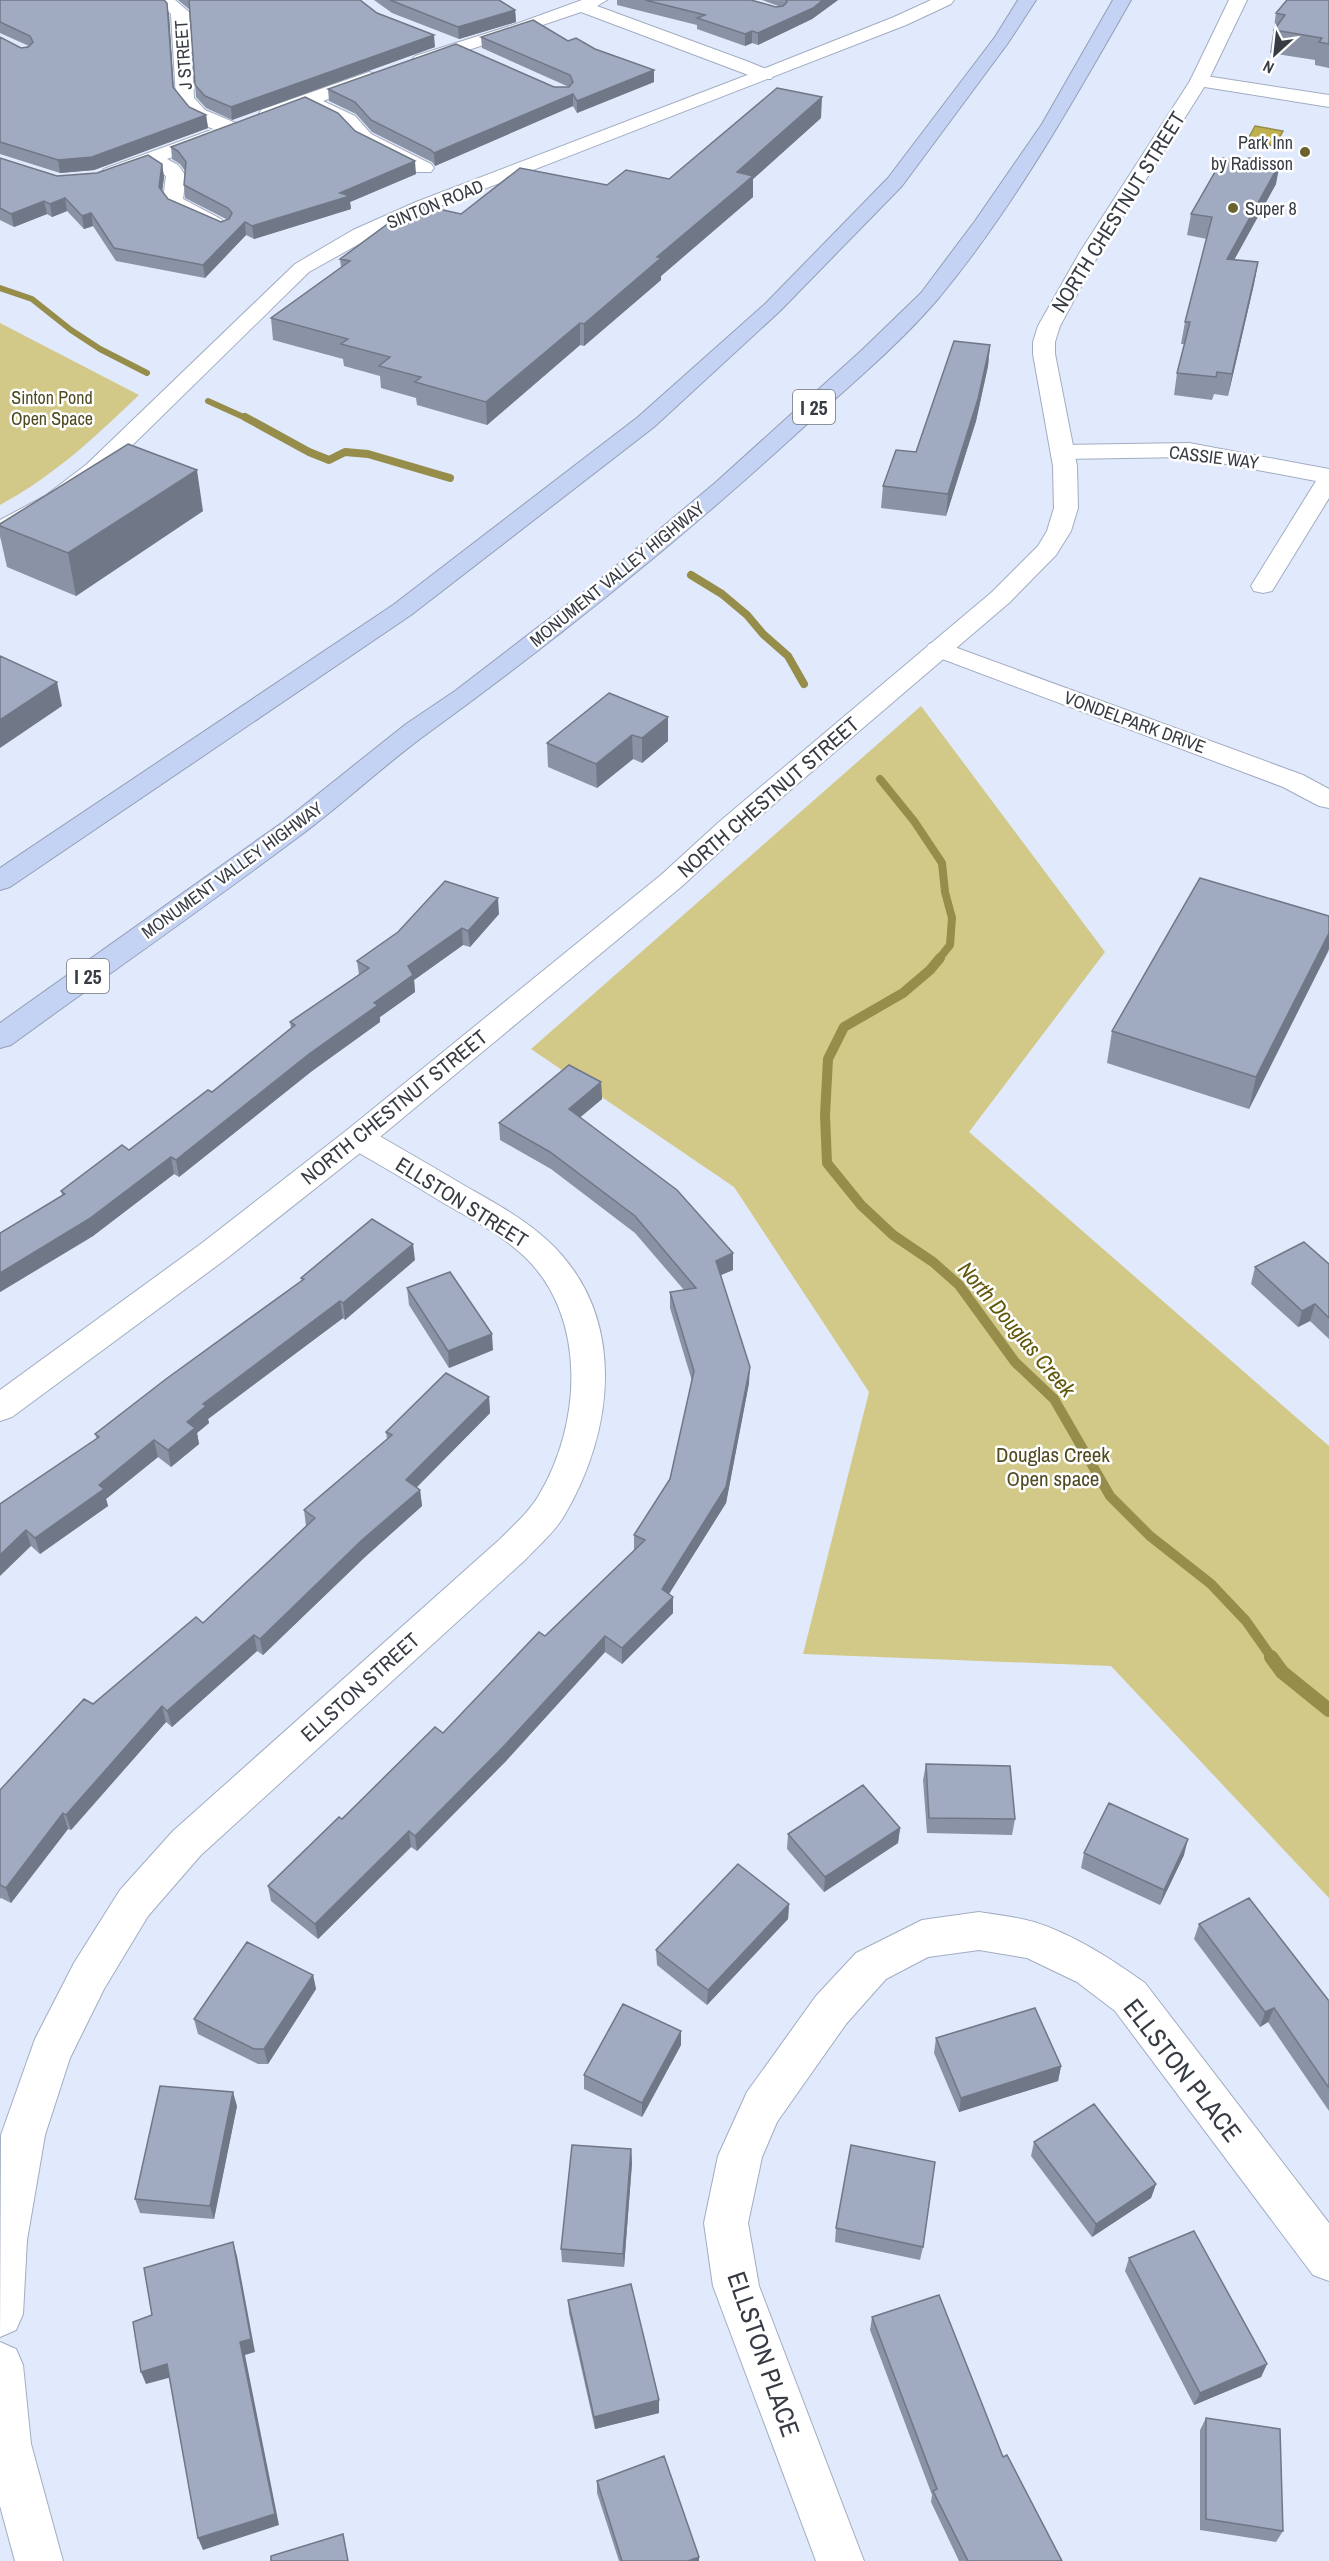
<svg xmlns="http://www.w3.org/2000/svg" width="1329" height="2561" viewBox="0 0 1329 2561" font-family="'Archivo Narrow',sans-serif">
  <rect width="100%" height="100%" fill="#e1e9fc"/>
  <path fill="#d2c989" d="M0,323L139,395C94,438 55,475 0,505Z
    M921,706L1105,952L969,1132L1329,1446V1898L1111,1666L803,1654L869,1392L734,1187L531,1049Z"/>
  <path fill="#beb04c" stroke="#968d4a" stroke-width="1.5" d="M1255,126L1283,131L1275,146L1247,141Z"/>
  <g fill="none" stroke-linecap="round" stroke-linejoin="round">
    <path stroke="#968d4a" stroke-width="6" d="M0,288L32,299L71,330L100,349L147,373
      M208,401L248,419"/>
    <path stroke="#968d4a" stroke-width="8" d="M245,417L309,452L329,460L345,452L368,454L450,478
      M691,575L722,594L747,615L763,634L788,656L804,684
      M880,779L914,821L942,863L945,892L952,918L950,945L938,960"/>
    <path stroke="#968d4a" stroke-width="10" d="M940,958L930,970L903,993L844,1027L828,1059L825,1115L827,1163L861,1205L893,1235L933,1262L959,1285L1015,1362L1054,1399L1110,1496L1150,1536L1211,1584L1246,1621L1272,1658"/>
    <path stroke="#968d4a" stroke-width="14" d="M1271,1657L1282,1672L1329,1710"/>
    <g stroke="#a2adc2" stroke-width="2">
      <path id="minor" d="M155,0H175L189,12L194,98L205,110L238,124L240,128L238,132C216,137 186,116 176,98L171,14Z
        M582,0H607L597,6L749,62L771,71L774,75L771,79H759L581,12L427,64H415L412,60L415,56L516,24Z
        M369,72L375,74L378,78L375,82L323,101L355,116L371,134L431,164L434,168L431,172H417L357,142L341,124L306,107L275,118H261L259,114L261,110Z
        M1199,75L1329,95V107L1192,85L1190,81L1192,77Z
        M214,129L221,131L224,135L221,139L167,159L178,165L186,176L183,199L221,219L224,223L221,227C204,232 173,214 163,200L166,176L150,165L118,177H104L101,173L104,169Z
        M1189,443L1329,469V498L1272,591L1263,593L1254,591L1251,586L1316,481L1189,457L1062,459L1054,457L1051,452L1054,447L1062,445Z
        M358,1127L369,1130C402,1149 435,1168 467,1187C495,1203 523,1218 547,1240C628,1314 615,1430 564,1516C554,1533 538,1546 525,1560L201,1855L148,1916L104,1989L70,2058L45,2135L27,2240L23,2314L16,2330L0,2337L1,2135L35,2039L74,1963L120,1890L173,1831L499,1540C513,1526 529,1512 539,1495C581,1425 588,1318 525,1257C502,1235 473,1220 445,1204C413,1184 380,1165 347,1146L342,1138L347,1130Z
        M979,1912C997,1915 1017,1917 1034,1922C1075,1935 1111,1959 1145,1983L1329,2223V2281L1313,2275L1115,2011L1077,1982L1027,1958L979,1950L928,1957L886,1979L846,2024L777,2122L762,2157L748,2223L759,2286L864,2561H816L713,2286L704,2223L718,2156L747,2092L816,1996L856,1953L922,1920Z
        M0,2342L16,2349L23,2365L31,2444L63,2561H15L0,2506Z"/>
    </g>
    <g stroke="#a2adc2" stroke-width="2">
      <path id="tertiary" d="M931,0H954L951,4L906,25L430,210L368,239L309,272L103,474L61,506L8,535L0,537V520L45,496L87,464L295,264L353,230L416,202L763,69L894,17Z
        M938,641L1303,775L1329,789V808L1319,806L1283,787L929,654L925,649L929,644Z"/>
    </g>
    <g stroke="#a2adc2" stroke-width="2">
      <path id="secondary" d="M1229,0H1247L1208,81L1100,252L1060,326L1055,342V354L1077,466L1078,508L1071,531L1056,555L1010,602L739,834L681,887L369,1146L226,1259L12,1417L0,1421V1390L202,1243L347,1130L661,875L719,822L992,592L1038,546L1047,531L1054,508L1053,466L1033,354V342L1038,326L1080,252L1190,81Z"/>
    </g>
    <g stroke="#939eb6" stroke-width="2">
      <path id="motorway" d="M1018,0H1036L1008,43L902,186L780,311L654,427L411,615L10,887L0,890V868L393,605L638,417L766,303L888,178L995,37Z
        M1113,0H1131C1072,103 1013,209 937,300C895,349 843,391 796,434C679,541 556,640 428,733C384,765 344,803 301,835C205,907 107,975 11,1045L0,1048V1023L283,822L406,724L455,691L598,581L715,483L862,350L921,293L975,221L1042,124Z"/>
    </g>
    <use href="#minor" fill="#fff" fill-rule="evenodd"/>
    <use href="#tertiary" fill="#fff" fill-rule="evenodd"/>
    <use href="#secondary" fill="#fff" fill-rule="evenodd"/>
    <use href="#motorway" fill="#c4d3f3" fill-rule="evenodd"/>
  </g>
  <path fill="#8a92a5" d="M0,0L169,15L174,88L189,107L206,115L208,128L94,170L60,173L0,154V37L21,48L29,46L0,33Z
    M178,0H360L377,13L435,47L232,120L206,108L196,97L190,10Z
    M374,0H499L515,10L516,22L459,39L392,13Z
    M617,0H751L776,7H781L762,0H838L812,19L758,45L752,43L745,46L697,29V25L617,5Z
    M1329,0V68L1315,65V60L1270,53L1276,13Z
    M481,37L568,41L595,49L654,70V82L577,113L573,106L435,166L432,162L372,132L356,114L329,101L328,89L569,87L482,48Z
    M821,118L753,179V197L661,276V280L584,346L580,345L487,425L417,405L416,398L381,388L380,376L344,366L343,359L273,340L271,318L341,267L340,259L400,225L461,214L607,185L669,179Z
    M355,131L416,174L350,202L351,209L254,239L246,235L205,278L116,261L93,226L84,229L67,211L52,217L47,214L14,227L0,220V158L57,176L97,173L162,164L164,177L162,191L168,199L221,222L228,220L185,198L184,185L185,171L180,164L172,159L171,147Z
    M1276,184L1234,260L1258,262L1254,284L1228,396L1214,394L1212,400L1174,395L1177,373L1185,344H1181L1185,322L1207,239L1187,235L1191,214Z
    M990,345L988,366L976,421L946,516L881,508L883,486L916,452Z
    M203,511L76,596L7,567L0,536V524Z
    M609,693L668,741L642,763L633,759L597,788L548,767L547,743Z
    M499,914L470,947L463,945L414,980L415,992L380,1017V1022L312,1071L179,1177L174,1174L93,1236L0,1292V1233L62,1195L61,1191L129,1150L212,1092L291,1028L290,1022L359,975L357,961Z
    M1329,950L1249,1109L1107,1063L1112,1031Z
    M601,1082L602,1099L580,1117L733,1253V1270L721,1275L749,1383L726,1503L669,1594L673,1597V1613L622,1664L605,1652L506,1761L417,1851L411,1847L318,1939L271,1901L268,1886L342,1819L443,1733L634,1551V1535L670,1479L692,1381L670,1308V1292L684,1290L635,1233L551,1169L500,1140L499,1123Z
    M415,1260L345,1320L343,1318L208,1419L209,1423L197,1433L199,1444L171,1467L158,1457L106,1499L108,1506L40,1554L31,1546L0,1504L97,1439L95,1434L302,1281L301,1278Z
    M1329,1264V1339L1310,1321L1298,1327L1251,1284L1255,1267Z
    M407,1288L493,1350L449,1368L409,1305Z
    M489,1397L490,1413L417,1487L420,1490L422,1506L365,1557L263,1655L257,1651L172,1727L166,1722L71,1830L68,1829L11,1903L1,1898L0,1899V1790L93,1704L203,1623L306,1526L304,1510L387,1439L386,1432Z
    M926,1764L1015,1819L1012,1835L927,1833L923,1780Z
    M900,1828L898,1843L824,1892L787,1849L788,1834Z
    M1084,1853L1184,1855L1160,1905L1081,1868Z
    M789,1904L788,1919L707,2005L657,1965L656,1950Z
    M1199,1924L1329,2001V2111L1268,2022L1260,2027L1194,1939Z
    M313,1975L316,1989L268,2064H258L198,2034L194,2019Z
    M681,2031V2045L642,2117L584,2089V2075Z
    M936,2038L1061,2066L1058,2081L959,2112L934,2053Z
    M237,2106L214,2219L140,2213L135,2199Z
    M1034,2142L1156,2184L1151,2198L1092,2237L1031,2156Z
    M631,2149L632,2163L624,2267L562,2262L561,2249Z
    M836,2228L923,2247L920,2260L835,2242Z
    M1129,2258L1267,2364L1261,2377L1194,2405L1125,2271Z
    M568,2300L659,2400V2413L595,2429L569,2313Z
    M872,2317L1003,2457L1062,2561H959L931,2502L932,2495L870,2330Z
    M1206,2418L1283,2531L1276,2542L1200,2530V2430Z
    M597,2481L699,2561H619L597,2493Z"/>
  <path fill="#707786" d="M823,0H838L812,19L758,45V33Z
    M167,3L169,15L174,99L173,87Z
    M515,10L516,22L459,39L458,27Z
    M752,31V43L745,46V34Z
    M434,35L435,47L232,120L231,107Z
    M654,70V82L577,113V101Z
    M573,94V106L435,166L434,153Z
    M822,97L821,118L753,179V197L661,276V280L584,346V324L657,257L737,172Z
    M206,115L208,128L94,170L60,173L58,160Z
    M415,161L416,174L350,202L351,209L254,239L252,226L340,193Z
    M1280,163L1276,184L1223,280L1227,259Z
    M162,164L164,177L161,200L159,187Z
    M65,198L67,211L52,217L50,204Z
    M44,201L47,214L14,227L11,214Z
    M91,213L93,226L84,229L82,216Z
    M245,222L246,235L205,278L203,265Z
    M1258,262L1254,284L1228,396L1232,374Z
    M580,323V345L487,425L486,402Z
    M990,345L988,366L976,421L946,516L948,494Z
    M197,470L203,511L76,596L68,553Z
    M57,682L62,706L0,748V720Z
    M668,717V741L642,763V738Z
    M632,735L633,759L597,788L596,764Z
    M498,898L499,914L470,947L468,931Z
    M462,928L463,945L414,980L415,992L380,1017V1022L312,1071L179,1177L176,1160L374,1003L408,966Z
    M1329,933V949L1249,1109L1256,1077Z
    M601,1082L602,1099L570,1126L569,1109Z
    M171,1157L174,1174L93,1236L0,1292V1273Z
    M413,1244L415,1260L345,1320L343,1303Z
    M733,1253V1270L716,1277V1261Z
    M340,1301L343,1318L208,1419L209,1423L197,1433L199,1444L171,1467L168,1450L187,1422L203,1404Z
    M1315,1304L1310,1321L1298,1327L1302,1311Z
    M492,1334L493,1350L449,1368L448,1351Z
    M750,1367L749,1383L726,1503L662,1605V1589Z
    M489,1397L490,1413L408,1496L406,1480Z
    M154,1440L158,1457L106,1499L108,1506L40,1554L35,1538L99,1485Z
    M420,1490L422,1506L365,1557L263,1655L260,1639L362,1540Z
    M26,1530L31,1546L0,1576V1555Z
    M673,1597V1613L622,1664V1648Z
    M254,1635L257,1651L172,1727L167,1711Z
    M605,1636V1652L506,1761L417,1851L415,1836Z
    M162,1706L166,1722L71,1830L66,1815Z
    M63,1813L68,1829L11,1903L6,1888Z
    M900,1828L898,1843L824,1892L825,1877Z
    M409,1831L411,1847L318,1939L315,1924Z
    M1188,1839L1184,1855L1160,1905L1164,1890Z
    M789,1904L788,1919L707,2005L708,1990Z
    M313,1975L316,1989L268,2064L264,2049Z
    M1274,2008L1268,2022L1260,2027L1265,2012Z
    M681,2031V2045L642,2117V2103Z
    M1061,2066L1058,2081L959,2112L961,2098Z
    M233,2092L237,2106L214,2219L210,2206Z
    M631,2149L632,2163L624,2267L623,2254Z
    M1156,2184L1151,2198L1092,2237L1096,2224Z
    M233,2242L237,2256L255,2352L245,2355L279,2525L203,2550L198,2538L240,2342Z
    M167,2364L172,2377L146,2384L141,2372Z
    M1267,2364L1261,2377L1194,2405L1200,2393Z
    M659,2400V2413L595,2429L594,2417Z
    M699,2557V2561H688Z"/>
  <path fill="#a0aac0" stroke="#707786" stroke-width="1.5" d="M0,0H164L167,3L173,87L189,107L206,115L92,157L58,160L0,142V37L21,48L28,47L33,42L30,36L0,22Z
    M189,0H360L377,13L434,35L231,107L205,96L195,85Z
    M390,0H499L515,10L458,27Z
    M645,0H751L776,7L783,6L787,2L786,0H823L813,8L758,33L752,31L745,34L697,18L705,15Z
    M1287,0H1329V44L1319,42L1322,38L1274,30L1285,15L1276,13Z
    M533,20L568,41L576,38L595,49L654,70L577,101L573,94L434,153L431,150L371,120L355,102L328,89L456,44L554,87H569L573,82L570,75L481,37Z
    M777,88L822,97L737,172L753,176L657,257L661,258L584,324L580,323L486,402L415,382L421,377L379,366L390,357L341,344L348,339L271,318L350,261L340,259L393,220L400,225L425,206L461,214L520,168L607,185L626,170L669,179Z
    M305,97L338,113L355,131L415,161L340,193L350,196L252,226L245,222L203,265L114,248L91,213L82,216L65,198L50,204L44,201L11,214L0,208V158L57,176L97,173L148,155L162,164L159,187L168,199L221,222L229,219L232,213L228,208L184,185L186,162L178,151L171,147Z
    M1223,158L1245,162L1248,158L1280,163L1227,259L1258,262L1232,374L1217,372L1216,377L1177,373L1190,322H1185L1212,217L1191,214Z
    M954,341L990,345L978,399L948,494L883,486L896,450L916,452Z
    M128,444L197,470L68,553L0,526V524Z
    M0,656L57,682L0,720Z
    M609,693L668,717L642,738L632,735L596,764L547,743Z
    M1200,878L1329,916V933L1256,1077L1112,1031Z
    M445,881L498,898L468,931L462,928L408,966L413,975L374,1003L378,1005L309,1054L176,1160L171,1157L89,1219L0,1273V1233L65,1194L61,1191L122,1145L129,1150L208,1090L212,1092L295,1025L290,1022L369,968L357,961L398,932Z
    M569,1065L601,1082L569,1109L677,1190L733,1253L716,1261L750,1367L726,1487L662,1589L673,1597L622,1648L605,1636L505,1745L415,1836L409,1831L315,1924L268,1886L339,1817L342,1819L435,1727L443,1733L539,1632L545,1636L645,1540L634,1535L670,1479L694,1371L670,1292L696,1288L635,1216L550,1152L499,1123Z
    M372,1219L413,1244L343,1303L340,1301L203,1404L206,1406L187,1422L195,1428L168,1450L154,1440L99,1485L104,1489L35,1538L26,1530L0,1555V1504L99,1437L95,1434L166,1379L304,1279L301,1278Z
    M1304,1242L1329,1264V1318L1315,1304L1302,1311L1255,1267Z
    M450,1272L492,1334L448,1351L407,1288Z
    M446,1373L489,1397L406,1480L420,1490L362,1540L260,1639L254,1635L167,1711L162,1706L66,1815L63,1813L6,1888L0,1885V1790L84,1699L93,1704L196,1617L203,1623L315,1518L304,1510L392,1435L386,1432Z
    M926,1764L1010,1766L1015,1819L929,1818Z
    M863,1785L900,1828L825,1877L788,1834Z
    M1109,1803L1188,1839L1164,1890L1084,1853Z
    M738,1864L789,1904L708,1990L656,1950Z
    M1249,1898L1329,2001V2088L1274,2008L1265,2012L1199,1924Z
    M247,1942L313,1975L264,2049H254L194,2019Z
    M623,2004L681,2031L642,2103L584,2075Z
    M1035,2008L1061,2066L961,2098L936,2038Z
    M160,2086L233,2092L210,2206L135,2199Z
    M1094,2104L1156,2184L1096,2224L1034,2142Z
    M572,2145L631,2149L623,2254L561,2249Z
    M851,2145L935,2162L923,2247L836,2228Z
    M1194,2231L1267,2364L1200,2393L1129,2258Z
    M233,2242L251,2339L240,2342L275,2514L198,2538L167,2364L141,2372L133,2322L152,2315L144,2268Z
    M631,2284L659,2400L594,2417L568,2300Z
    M939,2295L1003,2457L1007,2455L1062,2561H968L933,2491L937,2489L872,2317Z
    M1206,2418L1280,2429L1283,2531L1206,2519Z
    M664,2456L699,2557L688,2561H622L597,2481Z
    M343,2534L348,2561H271V2556Z"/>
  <g fill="#6a632f" stroke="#fff" stroke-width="2">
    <circle cx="1305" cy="152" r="6"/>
    <circle cx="1233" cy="208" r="6"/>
  </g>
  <g text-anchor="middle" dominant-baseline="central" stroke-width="5" stroke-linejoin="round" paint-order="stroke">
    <g font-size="18" fill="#373b44" stroke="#fff">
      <text transform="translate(183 55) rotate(-94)">J STREET</text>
      <text transform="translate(435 204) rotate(-22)">SINTON ROAD</text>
      <text transform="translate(1214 457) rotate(7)">CASSIE WAY</text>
      <text transform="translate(617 574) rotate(-39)">MONUMENT VALLEY HIGHWAY</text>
      <text transform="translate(1135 722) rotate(20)">VONDELPARK DRIVE</text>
      <text transform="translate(232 870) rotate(-36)">MONUMENT VALLEY HIGHWAY</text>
    </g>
    <g font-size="18" fill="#373b44" stroke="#fff" text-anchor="end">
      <text x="1293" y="142">Park Inn<tspan x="1293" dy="21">by Radisson</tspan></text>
      <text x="1245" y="208" text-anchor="start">Super 8</text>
    </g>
    <g font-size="18" fill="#504a21" stroke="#fff">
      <text x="52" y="397">Sinton Pond<tspan x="52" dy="21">Open Space</tspan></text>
    </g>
    <g fill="#fff" stroke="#73767c" stroke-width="1.5">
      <rect x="793" y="390" width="42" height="34" rx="4.5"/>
      <rect x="67" y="959" width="42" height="34" rx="4.5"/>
    </g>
    <g font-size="20" font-weight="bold" fill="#373b44">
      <text x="814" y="407">I 25</text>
      <text x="88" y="976">I 25</text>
    </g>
    <g font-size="21" fill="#373b44" stroke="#fff">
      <text transform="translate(1118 212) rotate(-58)">NORTH CHESTNUT STREET</text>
      <text transform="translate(768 797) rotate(-41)">NORTH CHESTNUT STREET</text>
      <text transform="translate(394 1107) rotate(-39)">NORTH CHESTNUT STREET</text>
      <text transform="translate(462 1202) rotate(32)">ELLSTON STREET</text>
      <text transform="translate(360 1687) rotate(-42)">ELLSTON STREET</text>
    </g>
    <g font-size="21" fill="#504a21" stroke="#fff">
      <text x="1053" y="1454">Douglas Creek<tspan x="1053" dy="24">Open space</tspan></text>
    </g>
    <g font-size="22" font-style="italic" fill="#61570a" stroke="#fff">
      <text transform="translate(1017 1329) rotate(50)">North Douglas Creek</text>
    </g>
    <g font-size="26" fill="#373b44" stroke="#fff">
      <text transform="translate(1183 2070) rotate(52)">ELLSTON PLACE</text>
      <text transform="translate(764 2354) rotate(71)">ELLSTON PLACE</text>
    </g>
  </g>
  <g transform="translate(1275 54) rotate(207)" stroke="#ffffff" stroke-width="4.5" paint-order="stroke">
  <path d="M0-4.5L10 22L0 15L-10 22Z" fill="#373b44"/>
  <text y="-9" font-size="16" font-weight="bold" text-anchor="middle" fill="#373b44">N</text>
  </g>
</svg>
